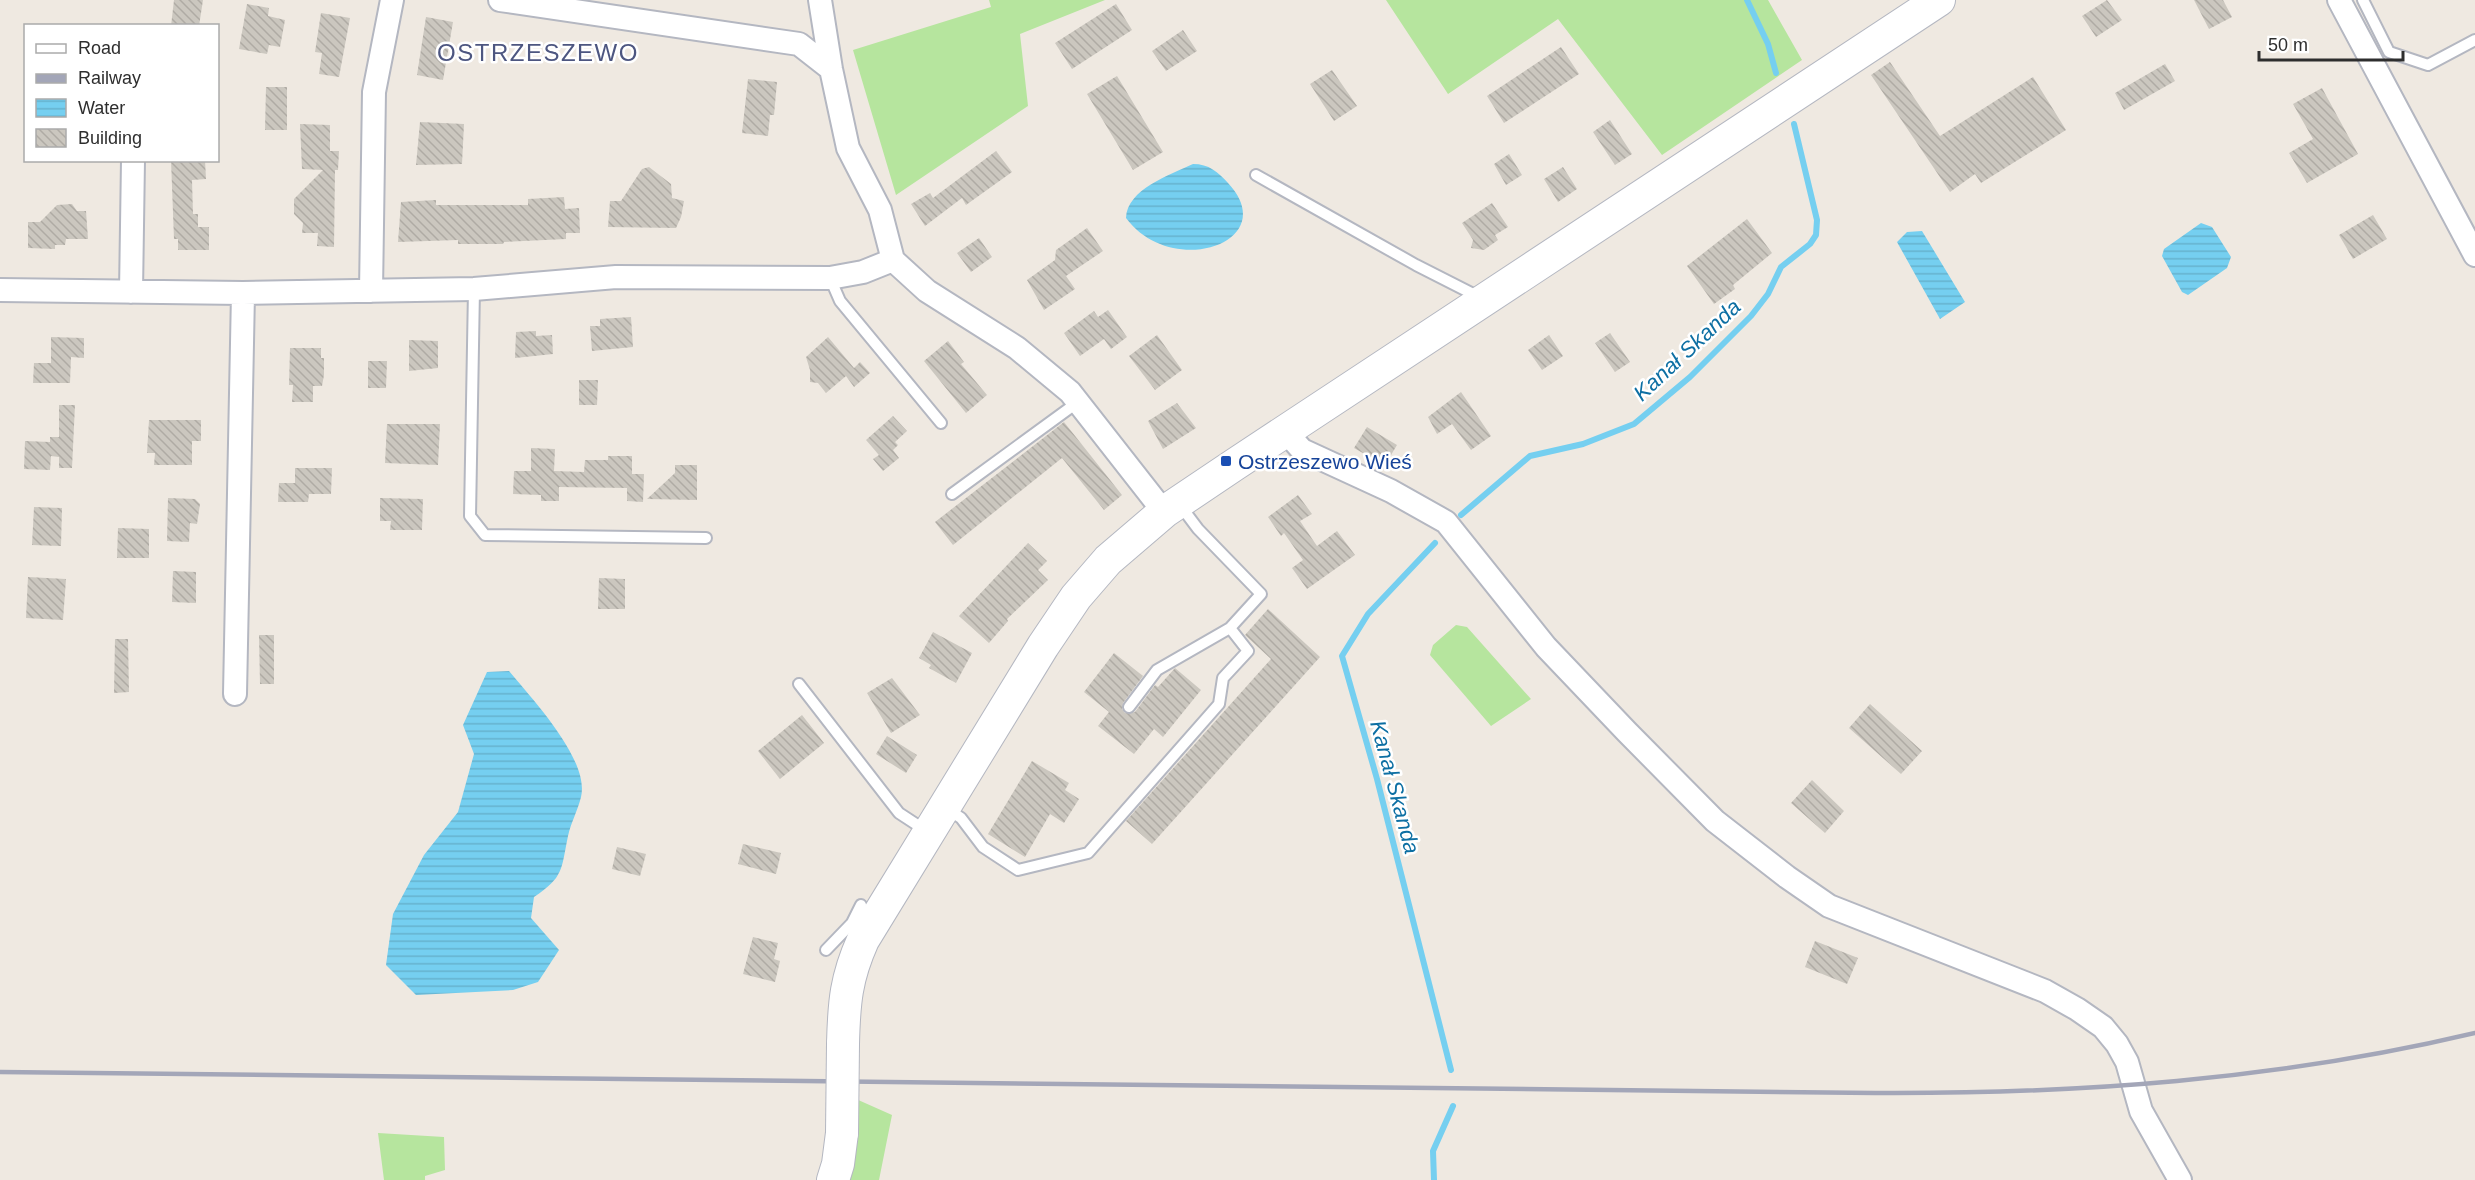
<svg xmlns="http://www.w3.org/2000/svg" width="2475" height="1180" viewBox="0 0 2475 1180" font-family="Arial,sans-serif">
  <defs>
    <pattern id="water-rules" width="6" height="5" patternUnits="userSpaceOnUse" patternTransform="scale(1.5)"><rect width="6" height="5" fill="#75cff0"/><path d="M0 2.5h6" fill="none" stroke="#66b2ce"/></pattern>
    <pattern id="building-back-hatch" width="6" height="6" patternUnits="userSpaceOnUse" patternTransform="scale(1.5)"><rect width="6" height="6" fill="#cbc7bf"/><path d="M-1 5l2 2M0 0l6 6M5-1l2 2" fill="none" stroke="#afaba4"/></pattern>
  </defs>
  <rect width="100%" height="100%" fill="#efe9e1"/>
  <path fill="#b6e59e" d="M989,0H1105L1020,34L1028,106L896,195L853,50L991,7Z
    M1386,0H1768L1802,60L1662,155L1558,19L1448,94Z
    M1456,625L1467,627L1531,699L1491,726L1430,655L1433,645Z
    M856,1099L892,1115L879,1180H844Z
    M378,1133L444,1137L445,1170L425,1176V1180H384Z"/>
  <path fill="url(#water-rules)" d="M1193,164C1209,164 1218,172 1228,183C1283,242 1172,280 1126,218C1127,189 1170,175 1193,164Z
    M2201,223L2212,227L2231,257L2227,268L2188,295L2182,292L2162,256L2164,249Z
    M1922,231L1965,302L1940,319L1897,242L1907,232Z
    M509,671C532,699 590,760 581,797C578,810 571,822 568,836C561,870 564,877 534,897L531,918L559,950L538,982L513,990L416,995L386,965L393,914L424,855L458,812L474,754L463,725L487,672Z"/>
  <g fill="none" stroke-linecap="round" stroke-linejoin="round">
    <path stroke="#75cff0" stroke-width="6" d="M1747,0L1768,44L1776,73
      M1461,515L1530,456L1583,444L1634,424L1690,377L1751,316L1768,294L1781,267L1810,244L1816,235L1817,220L1794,124
      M1435,543L1368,614L1342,656L1377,779L1451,1070
      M1434,1180L1433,1151L1453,1106"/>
  </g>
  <path fill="url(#building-back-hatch)" d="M174,0H203L199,26H171Z
    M2107,0L2122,20L2096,37L2082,16Z
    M2194,0H2223L2232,17L2209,29Z
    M247,4L269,8L268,16L285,20L280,47L269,45L267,54L239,49Z
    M1116,4L1132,30L1072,69L1055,43Z
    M321,13L350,18L339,77L319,74L322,53L315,52Z
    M426,17L453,22L443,80L417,75Z
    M1183,30L1197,51L1166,71L1152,51Z
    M1561,47L1579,74L1504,123L1487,96Z
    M1890,62L1940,136L2033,77L2066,130L1981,183L1975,174L1950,192L1871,75Z
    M2165,64L2175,81L2124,110L2115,93Z
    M1332,70L1357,106L1334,121L1310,84Z
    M1117,76L1163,152L1133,170L1087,94Z
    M748,79L777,82L774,115H770L768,136L742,133Z
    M266,87H287V130H265Z
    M2322,88L2358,154L2307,183L2289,153L2313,139L2293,104Z
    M1610,120L1632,154L1615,165L1593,132Z
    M420,122L464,124L462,164L416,165Z
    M300,124L330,125V151H339L338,170H335L334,247L317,246L318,233H302L303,223L294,214V199L323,170L302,169Z
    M996,151L1012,172L966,205L962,198L925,226L911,204L930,193L933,198Z
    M1509,154L1522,175L1506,185L1494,164Z
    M171,160H205L206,179L192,180L193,214H198V227H209V250H178V239H174Z
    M649,167L671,184L672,198L684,201L681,217L676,228L608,227L610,201H621L642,169Z
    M1563,167L1577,189L1558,202L1544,179Z
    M564,197L565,209L579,208L580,233H566V239L504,242L503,244H458V240L398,242L401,202L436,200V205H528V199Z
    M1492,203L1508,227L1495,235L1498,240L1484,250L1471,248L1473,240L1462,223Z
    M72,204L77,211H86L88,239H66L65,245H55V249L28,248V222H40L57,205Z
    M2373,215L2387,239L2353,259L2339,235Z
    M1747,219L1772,253L1733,285L1735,289L1714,304L1687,266Z
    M1087,228L1103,251L1066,276L1075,289L1044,310L1027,280L1055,260L1056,250Z
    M979,238L992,257L971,272L957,253Z
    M1108,310L1127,337L1111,349L1104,339L1080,356L1064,333L1094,311L1098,317Z
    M631,317L633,347L592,351L590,326H600V319Z
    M536,331V336L552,335L553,354L515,358L516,332Z
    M1610,333L1630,362L1615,372L1595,343Z
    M1157,335L1182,370L1155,390L1129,356Z
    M1549,335L1563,356L1542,370L1528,350Z
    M51,337L84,338V358L71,357L70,383H33L34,363H51Z
    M828,337L854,368L860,362L870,373L854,387L846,376L826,393L818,383L810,382V370L806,357Z
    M409,340L438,341V368L409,371Z
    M948,341L964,362L961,364L987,395L966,413L924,361Z
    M290,348H321V358H324V375L322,386H313V402H292L293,385H289Z
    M368,361H387L386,388H368Z
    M579,380H598L597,405H579Z
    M1461,392L1491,436L1471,450L1452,424L1437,434L1428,417Z
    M1177,403L1196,428L1163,449L1148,421Z
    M59,405H75L72,468H59V457L51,456L50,470L24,469L25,441L50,442V437H59Z
    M893,416L907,431L895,442L898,445L893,450L899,458L883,471L873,459L879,455L866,440Z
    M149,420H201V441H192V465H154L155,453H147Z
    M1064,422L1122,495L1104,510L1062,458L953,545L935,522Z
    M387,424H440L438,465L385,463Z
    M1367,427L1397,445L1388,460L1382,464L1354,448Z
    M531,448L555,449L554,471L584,472L585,460H608V456H632V474H644L643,502L627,501V488L559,487V501H541V495L513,494L514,471H531Z
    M675,465H697V500L647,499L675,473Z
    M295,468H332L331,494H309L308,502H278L279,483H295Z
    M1298,495L1312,514L1300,521L1317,546L1337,531L1355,555L1307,589L1292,568L1303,560L1284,533L1281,536L1268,517Z
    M168,498L195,499L200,504L197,524L190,523L189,542L167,541Z
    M380,498L423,499L422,530H390L391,521H380Z
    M34,507L62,508L61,546L32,545Z
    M118,528L149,529V558H117Z
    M1028,543L1047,561L1038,570L1048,580L1007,619L1008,621L989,643L959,616Z
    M173,571L196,572V603L172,602Z
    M28,577L66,579L63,620L26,618Z
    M599,578L625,579V609H598Z
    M1268,609L1320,657L1152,844L1126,821L1271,659L1245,635Z
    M933,632L972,653L956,683L929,668L931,665L919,658Z
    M259,635H274V684H260Z
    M115,639H128L129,692L114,693Z
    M1114,653L1143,676L1123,703L1122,709L1125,713L1135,712L1155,685L1158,687L1175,668L1201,690L1163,737L1154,729L1134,754L1098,726L1109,712L1084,692Z
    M892,678L920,715L891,733L867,693Z
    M1870,704L1922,751L1901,774L1849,728Z
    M802,715L824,743L780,779L758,751Z
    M887,736L917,755L906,773L876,754Z
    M1032,761L1069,783L1065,790L1079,799L1064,823L1050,814L1025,857L988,834Z
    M1812,780L1844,811L1825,833L1791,803Z
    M743,844L781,853L776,874L738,864Z
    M617,847L646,854L640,876L612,869Z
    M753,937L778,943L774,959L780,961L775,982L743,974Z
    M1815,941L1858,958L1847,984L1805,967Z"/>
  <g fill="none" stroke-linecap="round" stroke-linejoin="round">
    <g stroke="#b4b7c1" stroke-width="14">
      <path id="lane" d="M2363,0L2389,52L2428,65L2475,40
        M1256,175L1416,265L1479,297
        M830,278L840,301L941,423
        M474,289L470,516L485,535L706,538
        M952,494L1078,402
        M799,684L899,813L928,832
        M1129,707L1157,670L1230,628L1261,594L1198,529L1180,505
        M946,808L961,818L983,847L1018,870L1088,853L1219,704L1223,678L1248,651L1230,628
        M826,950L852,923L861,905"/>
    </g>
    <g stroke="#b4b7c1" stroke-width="26">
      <path id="street" d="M500,0L799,44L831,69
        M820,0L831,69L848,148L880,210L893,260L927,291L1017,348L1070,392L1164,512
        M2339,0L2475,255
        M0,290L243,293L474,289L616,277L830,278L863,272L893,260
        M371,291L374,92L392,0
        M131,292L133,160
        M1285,431L1302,450L1391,491L1446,522L1546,647L1627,732L1715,821L1787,877L1829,906L2045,991L2077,1009L2103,1027L2117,1044L2127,1062L2141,1111L2180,1180
        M235,694L243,293"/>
    </g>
    <g stroke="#b4b7c1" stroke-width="34">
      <path id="secondary" d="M843,1044C844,1002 846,978 863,940L1043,646L1076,597L1108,560L1164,512L1234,465L1939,0
        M833,1180L838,1164L842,1133"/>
    </g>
    <use href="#lane" stroke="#fff" stroke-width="10"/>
    <use href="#street" stroke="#fff" stroke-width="22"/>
    <use href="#secondary" stroke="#fff" stroke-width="32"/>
    <path stroke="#a3a6b8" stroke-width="4.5" d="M0,1072L1875,1093C2078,1094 2277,1080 2475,1033"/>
    <g stroke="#b4b7c1" stroke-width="34" stroke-linecap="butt">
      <path id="secondary-bridge" d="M842,1133L843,1044"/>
    </g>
    <use href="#secondary-bridge" stroke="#fff" stroke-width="32"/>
  </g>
  <rect fill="#1a4fb4" stroke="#fff" stroke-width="2" x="1220" y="455" width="12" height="12" rx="3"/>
  <g text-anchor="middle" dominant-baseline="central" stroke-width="5" stroke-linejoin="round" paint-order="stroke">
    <g font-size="21" fill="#164399" stroke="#fff" text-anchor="start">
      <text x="1238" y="461">Ostrzeszewo Wieś</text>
    </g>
    <g font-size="22" font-style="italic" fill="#0d6fa3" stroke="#fff">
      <text transform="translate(1687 350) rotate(-43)">Kanał Skanda</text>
      <text transform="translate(1395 787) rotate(75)">Kanał Skanda</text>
    </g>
    <g font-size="24" letter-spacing="1.5" fill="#4d5680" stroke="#fff">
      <text x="538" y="52">OSTRZESZEWO</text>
    </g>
  </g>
  <rect x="24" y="24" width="195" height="138" fill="#ffffff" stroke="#ababab" stroke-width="1.5"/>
  <rect x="36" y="44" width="30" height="9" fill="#ffffff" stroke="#ababab" stroke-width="1.5"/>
  <text x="78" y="54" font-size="18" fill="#2e2e2e">Road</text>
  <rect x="36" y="74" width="30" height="9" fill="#a3a6b8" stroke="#ababab" stroke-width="1.5"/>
  <text x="78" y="84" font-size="18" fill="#2e2e2e">Railway</text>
  <rect x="36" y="99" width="30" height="18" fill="url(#water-rules)" stroke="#ababab" stroke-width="1.5"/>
  <text x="78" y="114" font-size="18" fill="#2e2e2e">Water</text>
  <rect x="36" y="129" width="30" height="18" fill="url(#building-back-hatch)" stroke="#ababab" stroke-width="1.5"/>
  <text x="78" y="144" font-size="18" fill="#2e2e2e">Building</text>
  <path d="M2259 51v9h144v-9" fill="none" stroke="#2e2e2e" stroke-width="3"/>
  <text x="2268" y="51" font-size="18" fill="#2e2e2e" stroke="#ffffff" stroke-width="4.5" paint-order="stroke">50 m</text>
</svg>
